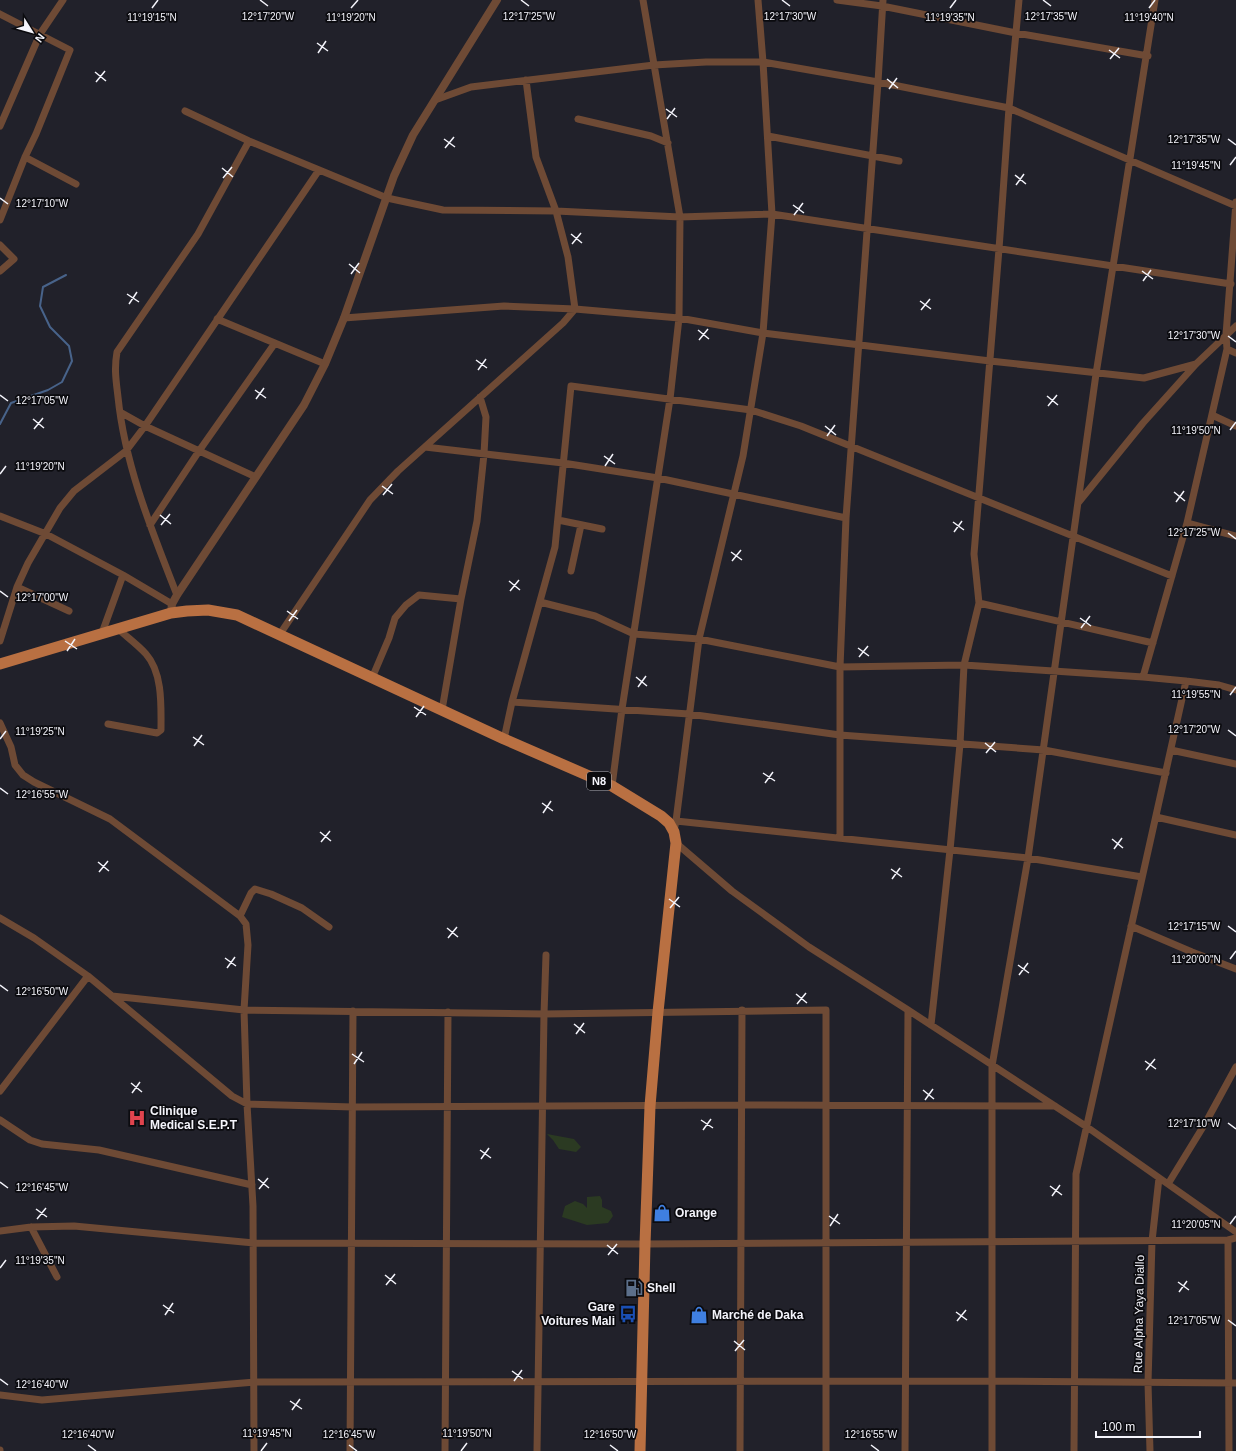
<svg xmlns="http://www.w3.org/2000/svg" width="1236" height="1451" viewBox="0 0 1236 1451" font-family="Arial,sans-serif">
  <rect width="100%" height="100%" fill="#21212a"/>
  <path fill="#2b3a22" d="M547,1134L574,1139L581,1147L576,1152L559,1149L553,1140Z
    M600,1196L602,1200V1207L611,1211L613,1216L608,1223L587,1225L562,1217L565,1206L575,1201L583,1204L587,1208V1197Z"/>
  <g fill="none" stroke-linecap="round" stroke-linejoin="round">
    <path stroke="#48638a" stroke-width="2" d="M0,424L11,403L48,390L62,382L72,361L69,346L50,327L40,306L43,287L66,275"/>
    <path stroke="#6e4a35" stroke-width="7" d="M837,0L882,6L1016,33L1148,56
      M0,14L70,50L36,134L25,157L0,220
      M435,100L471,87L654,65L706,62H763L878,82L1009,108L1236,206
      M185,111L249,141L387,198L443,210L556,211L680,217L772,214L1231,284
      M578,119L651,136L668,143
      M0,126L40,34L63,0
      M768,136L899,161
      M25,157L76,184
      M0,245L14,259L0,271
      M344,318L504,306L575,309L679,318L763,333L990,361L1144,378L1196,364
      M217,319L325,364
      M1227,349L1236,353
      M120,412L145,426L256,477
      M1212,415L1236,426
      M425,447L563,463L658,478L846,518
      M1078,503L1143,423L1196,364L1236,326
      M0,516L46,534L123,575L172,604
      M558,520L602,529
      M1187,523L1236,536
      M150,525L199,451L275,343
      M571,571L581,525
      M17,587L69,611
      M177,595C152,531 125,466 118,397C116,380 114,369 117,352L198,234L249,141
      M540,602L595,616L634,634L699,639L840,667L964,665L1143,677L1186,681L1219,685L1236,690
      M979,603L1153,643
      M102,633L123,575
      M280,634L370,500L398,471L563,323L575,309L568,257L556,211L536,157L526,80
      M0,641L17,587L28,563L60,508L74,491L126,451L145,426L319,170
      M1143,677L1187,523L1227,349L1226,335L1236,202
      M372,678L389,638L395,618L406,605L419,595L461,599
      M512,702L689,714L840,735L1044,750L1166,773
      M442,710L461,599L477,521L484,454L486,417L480,397
      M0,723L11,747L15,765L23,775L34,782L110,819L240,916L246,924L248,945L244,1010L247,1104L253,1206L254,1451
      M108,724L157,733L161,730C161,707 163,673 146,654C138,645 127,637 118,629
      M504,739L512,702L555,547L571,386L751,410L801,426L1172,576
      M1171,750L1236,764
      M612,786L622,709L670,399L679,318L680,217L643,0
      M1156,817L1236,835
      M676,821L1028,858L1142,877
      M674,831L676,821L699,639L743,456L763,333L772,214L763,62L758,0
      M840,838V667L846,518L878,82L883,0
      M676,843L732,891L809,947L908,1010L1087,1127L1236,1232
      M240,916L251,893L255,889L271,894L302,908L329,927
      M0,918L34,938L88,976L232,1096L247,1104L353,1107L742,1105L1055,1106
      M1131,926L1192,952L1236,969
      M112,996L244,1010L544,1014L826,1010V1451
      M931,1025L950,850L960,744L964,665L979,603L974,554L999,249L1009,108L1019,0
      M0,1091L88,976
      M0,1120L30,1140L42,1144L99,1150L252,1185
      M1168,1184L1206,1122L1236,1067
      M31,1227L57,1277
      M0,1231L31,1227L74,1226L254,1243L645,1244L1228,1240L1236,1238
      M1228,1240L1229,1451
      M0,1395L42,1400L255,1382L992,1381L1236,1383
      M0,1450V1451
      M350,1451L353,1011
      M445,1451L448,1012
      M537,1451L544,1014L546,955
      M740,1451L742,1010
      M905,1451L908,1010
      M992,1451V1066L1028,858L1096,374L1155,0
      M1074,1451L1076,1174L1186,681
      M1150,1451L1148,1383L1152,1241L1159,1178"/>
    <path stroke="#6e4a35" stroke-width="8" d="M171,613L172,604L177,595L304,405L325,364L344,318L394,176L413,135L497,0"/>
    <path stroke="#b97042" stroke-width="11" d="M0,664L171,613L187,611L208,610L237,615L504,739L612,786L661,816L669,823L674,832L676,843L658,1012L650,1106L645,1244L640,1451"/>
  </g>
  <path fill="none" stroke="#f4f4fb" stroke-width="1.5" d="M260,0L268,6M521,0L529,6M782,0L790,6M1043,0L1051,6M152,8L158,0M351,8L358,0M950,8L956,0M1149,8L1155,0M317,43L328,51M1109,50L1120,58M318,53L326,41M1110,59L1119,48M95,72L106,81M887,79L898,88M96,82L105,71M889,89L897,78M666,109L677,117M667,119L675,108M444,139L455,147M1228,139L1236,145M445,148L454,137M1230,165L1236,157M222,168L233,177M1015,175L1026,184M223,178L232,167M1016,185L1024,174M0,198L8,204M793,205L804,213M794,215L803,203M571,234L582,243M572,244L581,233M349,264L360,273M1142,271L1153,279M351,274L359,263M1143,281L1151,270M127,294L139,302M920,301L931,309M129,304L137,292M921,310L930,299M698,330L709,339M1228,336L1236,342M699,340L708,329M476,360L487,368M478,370L486,359M255,390L266,398M0,395L8,401M1047,396L1058,405M256,399L264,388M1048,406L1057,395M33,419L44,428M825,426L836,435M34,429L43,418M1230,430L1236,422M827,436L835,425M604,456L615,464M605,466L613,454M0,474L6,466M382,486L393,494M1174,492L1185,501M383,495L392,484M1176,502L1184,491M160,515L171,524M953,522L964,530M161,525L170,514M954,532L962,521M1228,533L1236,539M731,552L742,560M732,561L741,550M509,581L520,590M0,591L8,597M510,591L519,580M287,611L298,619M1080,618L1091,626M289,621L297,610M1081,628L1090,616M65,641L77,649M858,648L869,656M67,651L75,639M859,657L868,646M636,677L647,686M638,687L646,676M1230,695L1236,687M414,707L426,715M416,717L424,706M1228,730L1236,736M193,737L204,745M0,739L6,731M985,743L996,752M194,746L202,735M986,753L995,742M763,773L775,781M765,783L773,772M0,788L8,794M542,803L553,811M543,813L551,801M320,832L331,841M1112,839L1123,848M321,842L330,831M1114,849L1122,838M98,862L109,871M891,869L902,877M99,872L108,861M892,879L900,868M669,899L680,907M670,908L679,897M1228,926L1236,932M447,928L458,937M448,938L457,927M225,958L236,966M1230,959L1236,951M1018,965L1029,973M227,968L235,957M1019,975L1028,963M0,985L8,991M796,994L807,1003M797,1004L806,993M574,1024L585,1033M576,1034L584,1023M352,1054L364,1062M1145,1061L1156,1069M354,1064L362,1052M1146,1070L1155,1059M131,1083L142,1092M923,1090L934,1099M132,1093L140,1082M925,1100L933,1089M701,1120L713,1128M1228,1123L1236,1129M703,1130L711,1119M480,1150L491,1158M481,1159L489,1148M258,1179L269,1188M0,1182L8,1188M1050,1186L1062,1195M259,1189L268,1178M1052,1196L1060,1185M36,1209L47,1217M829,1216L840,1224M37,1219L46,1208M1230,1224L1236,1216M830,1226L838,1214M607,1245L618,1254M608,1255L617,1244M0,1268L6,1260M385,1275L396,1284M1178,1282L1189,1290M386,1285L395,1274M1179,1292L1187,1281M163,1305L174,1313M956,1312L967,1320M165,1315L173,1303M1228,1320L1236,1326M957,1321L966,1310M734,1341L745,1350M735,1351L744,1340M512,1371L523,1379M0,1379L8,1385M514,1381L522,1370M290,1401L302,1409M292,1410L300,1399M88,1445L96,1451M349,1445L357,1451M610,1445L618,1451M871,1445L879,1451M261,1451L267,1443M461,1451L467,1443"/>
  <defs>
    <g id="hospital-bare" transform="scale(1.38)"><path d="M-5-5h3v3.5h4V-5h3V5h-3V1.5h-4V5h-3Z" fill="#e0444e" stroke="#0b0b0f" stroke-width="2.5" paint-order="stroke"/></g>
    <g id="shop-bare" transform="scale(1.38)"><path d="M-5-2.5h2.3a2.7 3.5 0 0 1 5.4 0H5L5.5 6h-11ZM-1.5-2.5h3a1.5 2.3 0 0 0-3 0Z" fill="#3f7fe0" stroke="#0b0b0f" stroke-width="2.5" paint-order="stroke"/></g>
    <g id="fuel-bare" transform="scale(1.38)"><path d="M-5.5-6h7V0h2V4h1.3V-2.5L3-4.5l.8-.8L6-3V5H2.5V1h-1V6h-7ZM-4.2-4.7v3.2H.2V-4.7Z" fill="#5c6f8a" stroke="#0b0b0f" stroke-width="2.5" paint-order="stroke"/></g>
    <g id="bus-bare" transform="scale(1.38)"><path d="M-5-6H5V4H4V6H2V4H-2V6H-4V4H-5ZM-3.5-4V0h7V-4ZM-3.5 1.2v1.5H-2V1.2ZM2 1.2v1.5H3.5V1.2Z" fill="#1a4fb4" stroke="#0b0b0f" stroke-width="2.5" paint-order="stroke"/></g>
  </defs>
  <g fill-rule="evenodd">
    <use href="#hospital-bare" x="137" y="1118"/>
    <use href="#shop-bare" x="662" y="1213"/>
    <use href="#fuel-bare" x="634" y="1288"/>
    <use href="#bus-bare" x="628" y="1314"/>
    <use href="#shop-bare" x="699" y="1315"/>
  </g>
  <g text-anchor="middle" dominant-baseline="central" stroke-width="3.5" stroke-linejoin="round" paint-order="stroke">
    <rect fill="#0b0b0f" stroke="#aeaeb4" stroke-width="1" x="587" y="772" width="24" height="18" rx="3"/>
    <g font-size="11" font-weight="bold" fill="#f4f4fb">
      <text x="599" y="781">N8</text>
    </g>
    <g font-size="12" font-weight="bold" fill="#f4f4fb" stroke="#0b0b0f" text-anchor="start">
      <text x="150" y="1111">Clinique<tspan x="150" dy="14">Medical S.E.P.T</tspan></text>
      <text x="675" y="1213">Orange</text>
      <text x="647" y="1288">Shell</text>
      <text x="615" y="1307" text-anchor="end">Gare<tspan x="615" dy="14">Voitures Mali</tspan></text>
      <text x="712" y="1315">Marché de Daka</text>
    </g>
    <g font-size="12" fill="#f4f4fb" stroke="#0b0b0f">
      <text transform="translate(1139 1314) rotate(-89)">Rue Alpha Yaya Diallo</text>
    </g>
  </g>
  <g font-size="10" text-anchor="middle" fill="#f4f4fb" stroke="#0b0b0f" stroke-width="3.5" stroke-linejoin="round" paint-order="stroke">
    <text x="268" y="20">12°17'20"W</text>
    <text x="529" y="20">12°17'25"W</text>
    <text x="790" y="20">12°17'30"W</text>
    <text x="1051" y="20">12°17'35"W</text>
    <text x="152" y="21">11°19'15"N</text>
    <text x="351" y="21">11°19'20"N</text>
    <text x="950" y="21">11°19'35"N</text>
    <text x="1149" y="21">11°19'40"N</text>
    <text x="1194" y="143">12°17'35"W</text>
    <text x="1196" y="169">11°19'45"N</text>
    <text x="42" y="207">12°17'10"W</text>
    <text x="1194" y="339">12°17'30"W</text>
    <text x="42" y="404">12°17'05"W</text>
    <text x="1196" y="434">11°19'50"N</text>
    <text x="40" y="470">11°19'20"N</text>
    <text x="1194" y="536">12°17'25"W</text>
    <text x="42" y="601">12°17'00"W</text>
    <text x="1196" y="698">11°19'55"N</text>
    <text x="1194" y="733">12°17'20"W</text>
    <text x="40" y="735">11°19'25"N</text>
    <text x="42" y="798">12°16'55"W</text>
    <text x="1194" y="930">12°17'15"W</text>
    <text x="1196" y="963">11°20'00"N</text>
    <text x="42" y="995">12°16'50"W</text>
    <text x="1194" y="1127">12°17'10"W</text>
    <text x="42" y="1191">12°16'45"W</text>
    <text x="1196" y="1228">11°20'05"N</text>
    <text x="40" y="1264">11°19'35"N</text>
    <text x="1194" y="1324">12°17'05"W</text>
    <text x="42" y="1388">12°16'40"W</text>
    <text x="267" y="1437">11°19'45"N</text>
    <text x="467" y="1437">11°19'50"N</text>
    <text x="88" y="1438">12°16'40"W</text>
    <text x="349" y="1438">12°16'45"W</text>
    <text x="610" y="1438">12°16'50"W</text>
    <text x="871" y="1438">12°16'55"W</text>
  </g>
  <g transform="translate(32 32) rotate(127)" stroke="#0b0b0f" stroke-width="3" paint-order="stroke">
  <path d="M0-3L7 15L0 10L-7 15Z" fill="#f4f4fb"/>
  <text y="-6" font-size="11" font-weight="bold" text-anchor="middle" fill="#f4f4fb">N</text>
  </g>
  <path d="M1096 1431v6h104v-6" fill="none" stroke="#f4f4fb" stroke-width="2"/>
  <text x="1102" y="1431" font-size="12" fill="#f4f4fb" stroke="#0b0b0f" stroke-width="3" paint-order="stroke">100 m</text>
</svg>
